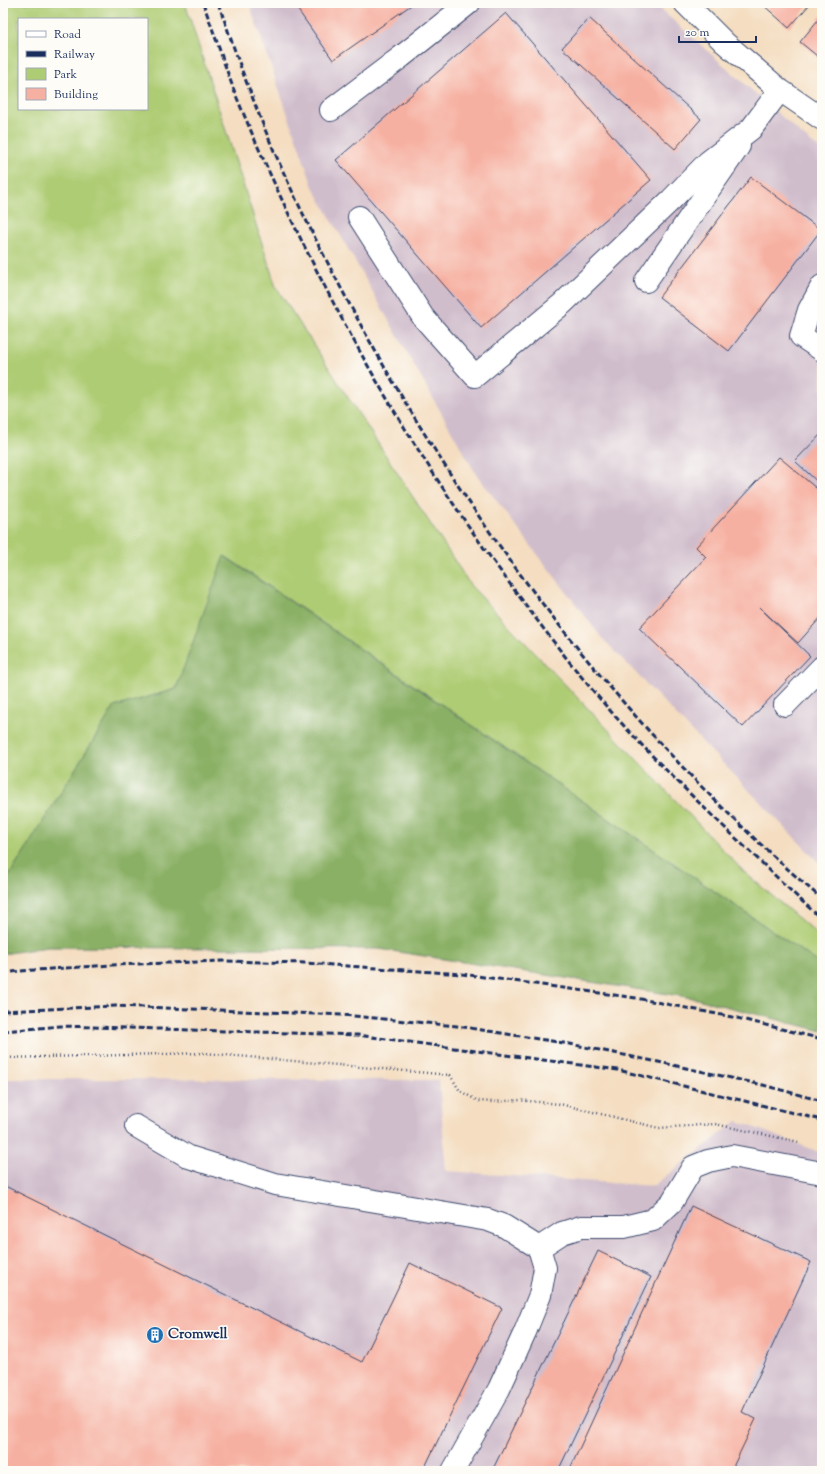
<svg xmlns="http://www.w3.org/2000/svg" width="825" height="1474" viewBox="0 0 825 1474" font-family="'Sorts Mill Goudy',serif">
  <rect width="100%" height="100%" fill="#fdfcf7"/>
  <filter id="ink" filterUnits="userSpaceOnUse"><feTurbulence type="fractalNoise" baseFrequency=".025" numOctaves="2"/><feDisplacementMap in="SourceGraphic" scale="8" xChannelSelector="R" yChannelSelector="G"/><feConvolveMatrix kernelMatrix="1 2 1 2 8 2 1 2 1" color-interpolation-filters="sRGB"/></filter>
  <filter id="wash" filterUnits="userSpaceOnUse"><feTurbulence type="fractalNoise" baseFrequency=".012" numOctaves="4" result="noise"/><feDisplacementMap in="SourceGraphic" scale="16" xChannelSelector="R" yChannelSelector="G"/><feGaussianBlur stdDeviation="0.9" result="paint"/><feColorMatrix in="noise" values="0 0 0 0 0 0 0 0 0 0 0 0 0 0 0 0 0 1.4 0 .05"/><feComposite in="paint" operator="in"/></filter>
  <g filter="url(#wash)">
    <rect width="100%" height="100%" fill="#f4ddc0"/>
    <path fill="#d0bdcc" d="M249,3H655L667,15L809,141L822,150V866L601,637L476,474L313,187Z
      M3,1079L439,1080L446,1171L653,1186L737,1121L822,1153V1471H3Z"/>
    <path fill="#aecc73" stroke="#647e68" fill-rule="evenodd" d="M3,3H185L276,287L471,586L744,872L822,938V965L225,556L176,689L114,707L3,886ZM19,19H147V109H19Z"/>
    <path fill="#8ab065" stroke="#527062" d="M224,556L822,965V1031L693,998L379,949L48,947L3,954V886L114,707L176,689Z"/>
    <g id="blocks">
      <path fill="#f6b0a1" d="M293,3H414L333,60Z
        M761,3H809L810,4L789,28Z
        M506,13L651,180L481,328L336,160Z
        M822,15V60L800,42Z
        M589,18L701,119L675,149L562,48Z
        M751,177L821,230L729,351L659,297Z
        M822,433V486L795,461Z
        M779,457L822,493V616L798,643L759,607L810,656L743,727L639,628L706,557L696,547Z
        M3,1185L362,1362L410,1263L502,1308L423,1471H3Z
        M691,1206L811,1262L742,1412L756,1419L731,1471H569Z
        M598,1251L651,1277L558,1471H492Z"/>
    </g>
  </g>
  <g filter="url(#ink)">
    <use href="#blocks" fill-opacity="0" stroke="#3c496d" stroke-width="1"/>
    <g fill="none" stroke-linecap="round" stroke-linejoin="round">
      <g stroke="#3c496d" stroke-width="24">
        <path id="minor" d="M685,3L725,43L780,90L822,119
          M331,110L401,57L469,3
          M359,217L423,317L475,376L562,304L671,200L708,162L751,129L780,90
          M646,281L739,146
          M822,286L809,310L801,336L822,350
          M785,705L822,667
          M136,1126L189,1157L275,1184L488,1220L504,1226L539,1248L545,1268L540,1295L525,1332L499,1389L453,1471
          M539,1248L562,1233L581,1227H624L653,1220L672,1202L693,1167L708,1161L732,1156L822,1173"/>
      </g>
      <path stroke="#3c496d" stroke-width="2.5" stroke-dasharray="1 3" stroke-linecap="butt" d="M3,1058L204,1053L450,1075L460,1091L478,1101L493,1102L518,1100L560,1104L659,1128L715,1124L799,1142"/>
      <use href="#minor" stroke="#fff" stroke-width="22"/>
      <path stroke="#1b2f5e" stroke-width="3" stroke-dasharray="6 3" stroke-linecap="butt" d="M203,3C215,35 225,67 237,98C311,276 406,447 522,600C554,643 588,687 625,727C663,768 703,807 744,846C770,870 795,896 822,919
        M218,3C229,32 238,62 250,91C275,159 308,226 342,290C463,520 624,730 822,899
        M3,973L20,971L112,965L223,961L305,963L462,974L636,998L737,1018L822,1039
        M3,1011L116,1006L343,1015L457,1026L570,1044L668,1064L763,1085L822,1101
        M3,1031L61,1026L357,1035L618,1070L822,1120"/>
    </g>
  </g>
  <defs>
    <g id="building-disc" transform="scale(0.9)"><circle r="9.5" fill="#1f6fb2" stroke="#fdfcf7"/><path d="M-4-6H4V6H1V3H-1V6H-4ZM-2.5-4.3h1.7v1.8h-1.7ZM.8-4.3h1.7v1.8H.8ZM-2.5-1h1.7V.8h-1.7ZM.8-1h1.7V.8H.8Z" fill="#fff"/></g>
  </defs>
  <g fill-rule="evenodd">
    <use href="#building-disc" x="155" y="1335"/>
  </g>
  <g text-anchor="middle" dominant-baseline="central" stroke-width="3.5" stroke-linejoin="round" paint-order="stroke">
    <g font-size="14" font-weight="bold" fill="#1b2f5e" stroke="#fdfcf7" text-anchor="start">
      <text x="168" y="1335">Cromwell</text>
    </g>
  </g>
  <rect width="825" height="1474" fill="none" stroke="#fdfcf7" stroke-width="16"/>
  <rect x="18" y="18" width="130" height="92" fill="#fdfcf7" stroke="#a3aaba"/>
  <rect x="26" y="31" width="20" height="6" fill="#ffffff" stroke="#a3aaba"/>
  <text x="54" y="38" font-size="12" fill="#1b2f5e">Road</text>
  <rect x="26" y="51" width="20" height="6" fill="#1b2f5e" stroke="#a3aaba"/>
  <text x="54" y="58" font-size="12" fill="#1b2f5e">Railway</text>
  <rect x="26" y="68" width="20" height="12" fill="#aecc73" stroke="#a3aaba"/>
  <text x="54" y="78" font-size="12" fill="#1b2f5e">Park</text>
  <rect x="26" y="88" width="20" height="12" fill="#f6b0a1" stroke="#a3aaba"/>
  <text x="54" y="98" font-size="12" fill="#1b2f5e">Building</text>
  <path d="M679 36v6h77v-6" fill="none" stroke="#1b2f5e" stroke-width="2"/>
  <text x="685" y="36" font-size="12" fill="#1b2f5e" stroke="#fdfcf7" stroke-width="3" paint-order="stroke">20 m</text>
</svg>
